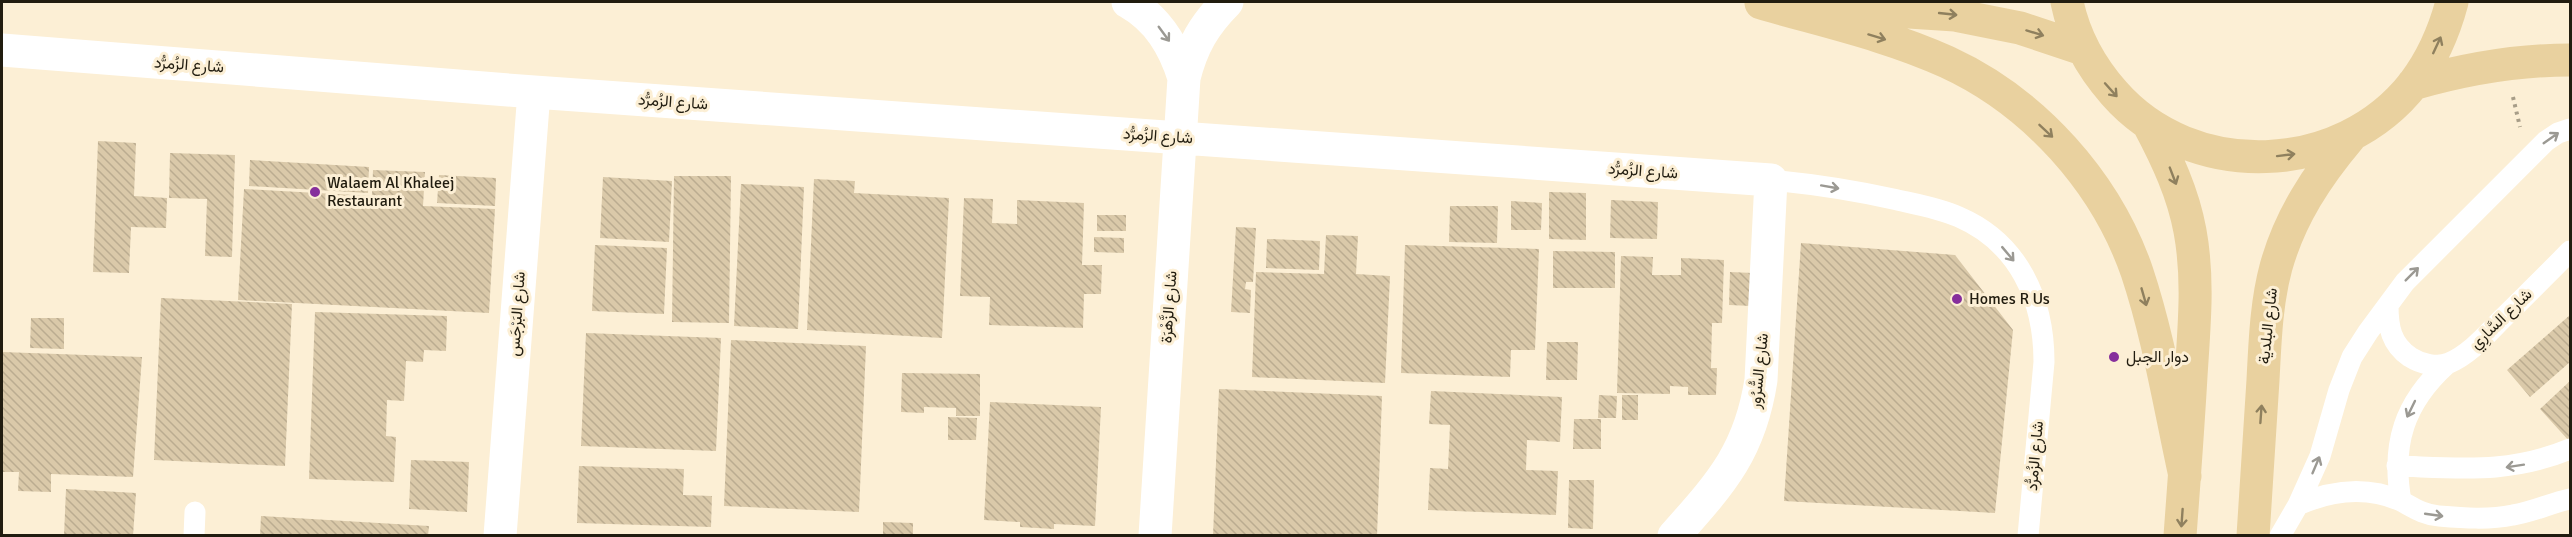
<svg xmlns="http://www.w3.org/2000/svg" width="2572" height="537" viewBox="0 0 2572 537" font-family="Signika,Vazirmatn,sans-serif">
  <defs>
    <pattern id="building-back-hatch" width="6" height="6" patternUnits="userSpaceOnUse" patternTransform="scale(1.5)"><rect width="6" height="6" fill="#dac9a9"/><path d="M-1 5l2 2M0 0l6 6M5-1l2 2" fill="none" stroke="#bbac90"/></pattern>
  </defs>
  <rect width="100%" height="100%" fill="#fcefd5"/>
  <path fill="url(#building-back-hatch)" d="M98,141L136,143L134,196L167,198L166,228L131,227L129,273L93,272Z
    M170,153L235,155L232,257L205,256L207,199L169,198Z
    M250,160L369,167L368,193L249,186Z
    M373,170L425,172L423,206L495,209L489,313L238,300L244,189L372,196Z
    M439,175L496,178L495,206L437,203Z
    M674,176H731L729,323L672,322Z
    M603,177L672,181L669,242L600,238Z
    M814,179L855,181L854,193L949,198L942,338L807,330Z
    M741,184L804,187L798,329L734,326Z
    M1549,192L1586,193V240L1549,239Z
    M964,198L993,199L992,223L1017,224V200L1084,203L1082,265H1102L1101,294H1084L1083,328L989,325L990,297L960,296Z
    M1611,200L1658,202L1657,239L1610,238Z
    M1511,201L1542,203L1541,230H1511Z
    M1450,206H1498L1497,243L1449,242Z
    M1097,215H1126V231H1097Z
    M1236,227L1256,228L1253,282H1246L1245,289L1251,290L1250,313L1231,312Z
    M1326,235L1358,236L1356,274L1390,276L1385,383L1252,377L1256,272L1324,274Z
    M1094,237L1124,238V253L1094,252Z
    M1267,239L1320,241L1319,270L1266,268Z
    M1801,243L1955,255L2013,330L1995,513L1784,501Z
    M595,245L667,248L664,314L592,311Z
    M1405,245L1539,249L1535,350H1511L1510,377L1401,373Z
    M1553,251L1615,252V288H1553Z
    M1621,256L1653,257L1652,275H1681V258L1724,260L1722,323H1712L1711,368H1717L1716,395H1688V387L1670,386V394L1617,393Z
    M1730,272L1753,273L1752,306L1729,305Z
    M161,298L292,304L285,466L154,460Z
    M315,312L447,316L446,351L424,350L423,362L406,361L404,401L387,400L386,436L396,437L394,482L309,479Z
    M2570,315V362L2530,397L2507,370Z
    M31,318H64V349L30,348Z
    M586,333L721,338L716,451L581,446Z
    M731,340L866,346L859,512L724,506Z
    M1547,342H1578L1577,380H1546Z
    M2,352L142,357L133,477L51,474V492L18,491L19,472H2Z
    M902,373L980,374V416H956V408L924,407V413L901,412Z
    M2570,381V442L2540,409Z
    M1219,389L1382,396L1377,536H1213Z
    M1431,391L1562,397L1560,442L1527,440L1526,470L1558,471L1556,515L1428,510L1430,468L1448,469L1450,425L1429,424Z
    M1599,395L1617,396L1616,418H1598Z
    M1622,395H1638V420H1622Z
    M990,402L1101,407L1095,526L1054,524V529L1020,527V522L984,520Z
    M948,417L977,418L976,440H948Z
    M1574,419H1601V449H1573Z
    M411,460L469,462L467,512L409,509Z
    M579,466L684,469L683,495L712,496L711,527L577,523Z
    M1569,480H1594L1593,529L1568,528Z
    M66,489L136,493L133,536H64Z
    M261,516L429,526L428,536H260Z
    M883,522L913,523V534L883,536Z"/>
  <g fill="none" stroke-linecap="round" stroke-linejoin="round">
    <path stroke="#a79d88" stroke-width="4" stroke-dasharray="3 4.5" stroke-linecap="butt" d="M2513,97L2520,127"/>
    <path stroke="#fff" stroke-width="21" d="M1771,180C1813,184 1853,190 1893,199C1915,204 1939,208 1959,217C2019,243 2044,300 2044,362L2028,536
      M2388,305C2388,327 2391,344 2410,357C2421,364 2437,368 2449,363C2470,354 2486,335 2502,319C2525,296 2548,274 2570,251
      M2397,466C2461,468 2510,474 2570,449
      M2401,501C2391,444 2404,403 2447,364
      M2298,505C2332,490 2367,486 2401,501C2414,508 2424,515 2439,516C2463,518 2489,520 2513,515C2533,512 2551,503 2570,499
      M194,536L195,512
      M2280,536L2298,505L2320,456L2339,390L2352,357L2368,332L2405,282L2546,141L2558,133L2570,129"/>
    <path stroke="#fff" stroke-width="33" d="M1128,2C1158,19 1174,46 1184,78
      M2,50L534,92L1771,180L1761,380C1750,452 1721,483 1674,536
      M500,536L534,92
      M1155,536L1184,78C1192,46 1204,25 1227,2"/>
    <path stroke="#e9d19f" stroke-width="33" d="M2067,2C2074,36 2091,67 2114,93C2192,182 2341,177 2414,83C2433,58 2444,32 2452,2
      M1761,3C1823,21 1888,35 1947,62C2034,102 2106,182 2137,272C2159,338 2170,408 2185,476
      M1817,6L1955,15L2020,28L2083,49
      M2413,84C2465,69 2516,60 2570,60
      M2149,125C2167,159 2183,193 2190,231C2199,280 2194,327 2191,376C2188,429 2184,482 2180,536
      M2253,536C2256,484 2260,432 2263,380C2265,343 2266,304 2276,267C2290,217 2317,176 2350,137"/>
  </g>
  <defs><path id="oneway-shaft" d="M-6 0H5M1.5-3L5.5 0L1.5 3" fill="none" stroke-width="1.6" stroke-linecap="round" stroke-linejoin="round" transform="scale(1.5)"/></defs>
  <g stroke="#8f805e">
    <use href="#oneway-shaft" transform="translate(1948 14) rotate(6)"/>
    <use href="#oneway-shaft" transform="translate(2035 33) rotate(17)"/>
    <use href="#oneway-shaft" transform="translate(1877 37) rotate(17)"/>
    <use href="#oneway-shaft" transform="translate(2437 45) rotate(-65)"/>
    <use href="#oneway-shaft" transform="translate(2111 90) rotate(48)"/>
    <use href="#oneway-shaft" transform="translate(2046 131) rotate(43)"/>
    <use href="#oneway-shaft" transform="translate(2286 155) rotate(-7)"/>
    <use href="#oneway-shaft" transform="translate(2173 176) rotate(69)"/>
    <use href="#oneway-shaft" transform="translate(2144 297) rotate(74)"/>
    <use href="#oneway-shaft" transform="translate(2261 414) rotate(-86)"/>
    <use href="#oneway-shaft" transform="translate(2182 518) rotate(94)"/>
  </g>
  <g stroke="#9b9993">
    <use href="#oneway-shaft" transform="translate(1164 34) rotate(54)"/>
    <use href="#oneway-shaft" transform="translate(2551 138) rotate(-35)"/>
    <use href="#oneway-shaft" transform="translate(1830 187) rotate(10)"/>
    <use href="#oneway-shaft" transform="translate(2008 254) rotate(50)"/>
    <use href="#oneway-shaft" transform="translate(2412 274) rotate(-45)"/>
    <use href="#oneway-shaft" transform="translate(2411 409) rotate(116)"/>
    <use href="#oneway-shaft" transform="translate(2316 465) rotate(-67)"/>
    <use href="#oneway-shaft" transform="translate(2515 466) rotate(171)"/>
    <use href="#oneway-shaft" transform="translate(2434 515) rotate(8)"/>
  </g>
  <g fill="#862f9c" stroke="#fcefd5" stroke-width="2">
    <circle cx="315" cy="192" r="6"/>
    <circle cx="1957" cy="299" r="6"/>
    <circle cx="2114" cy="357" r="6"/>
  </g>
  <g text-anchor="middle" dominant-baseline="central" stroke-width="6" stroke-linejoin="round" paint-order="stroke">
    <g font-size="16" fill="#211c0f" stroke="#fcefd5">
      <text transform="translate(189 65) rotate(4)">شارع الزُمرُّد</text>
      <text transform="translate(673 102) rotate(4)">شارع الزُمرُّد</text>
      <text transform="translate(1158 136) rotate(4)">شارع الزُمرُّد</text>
      <text transform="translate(1643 171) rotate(4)">شارع الزُمرُّد</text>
      <text transform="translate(1169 307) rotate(-86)">شارع الزَّهْرَة</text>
      <text transform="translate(517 314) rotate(-86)">شارع البَرْجَس</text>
      <text transform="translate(2501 319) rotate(-44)">شارع السَّارِي</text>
      <text transform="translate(2268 326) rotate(-84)">شارع البلدية</text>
      <text transform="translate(1759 371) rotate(-84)">شارع السُّرُور</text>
      <text transform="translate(2035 456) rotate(-85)">شارع الزُمرُّد</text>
    </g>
    <g font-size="16" fill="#211c0f" stroke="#fcefd5" text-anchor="start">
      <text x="327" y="183">Walaem Al Khaleej<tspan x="327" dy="18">Restaurant</tspan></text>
      <text x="1969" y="299">Homes R Us</text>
      <text x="2126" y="357">دوار الجبل</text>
    </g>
  </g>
  <rect width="2572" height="537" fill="none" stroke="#211c0f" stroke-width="6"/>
</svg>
